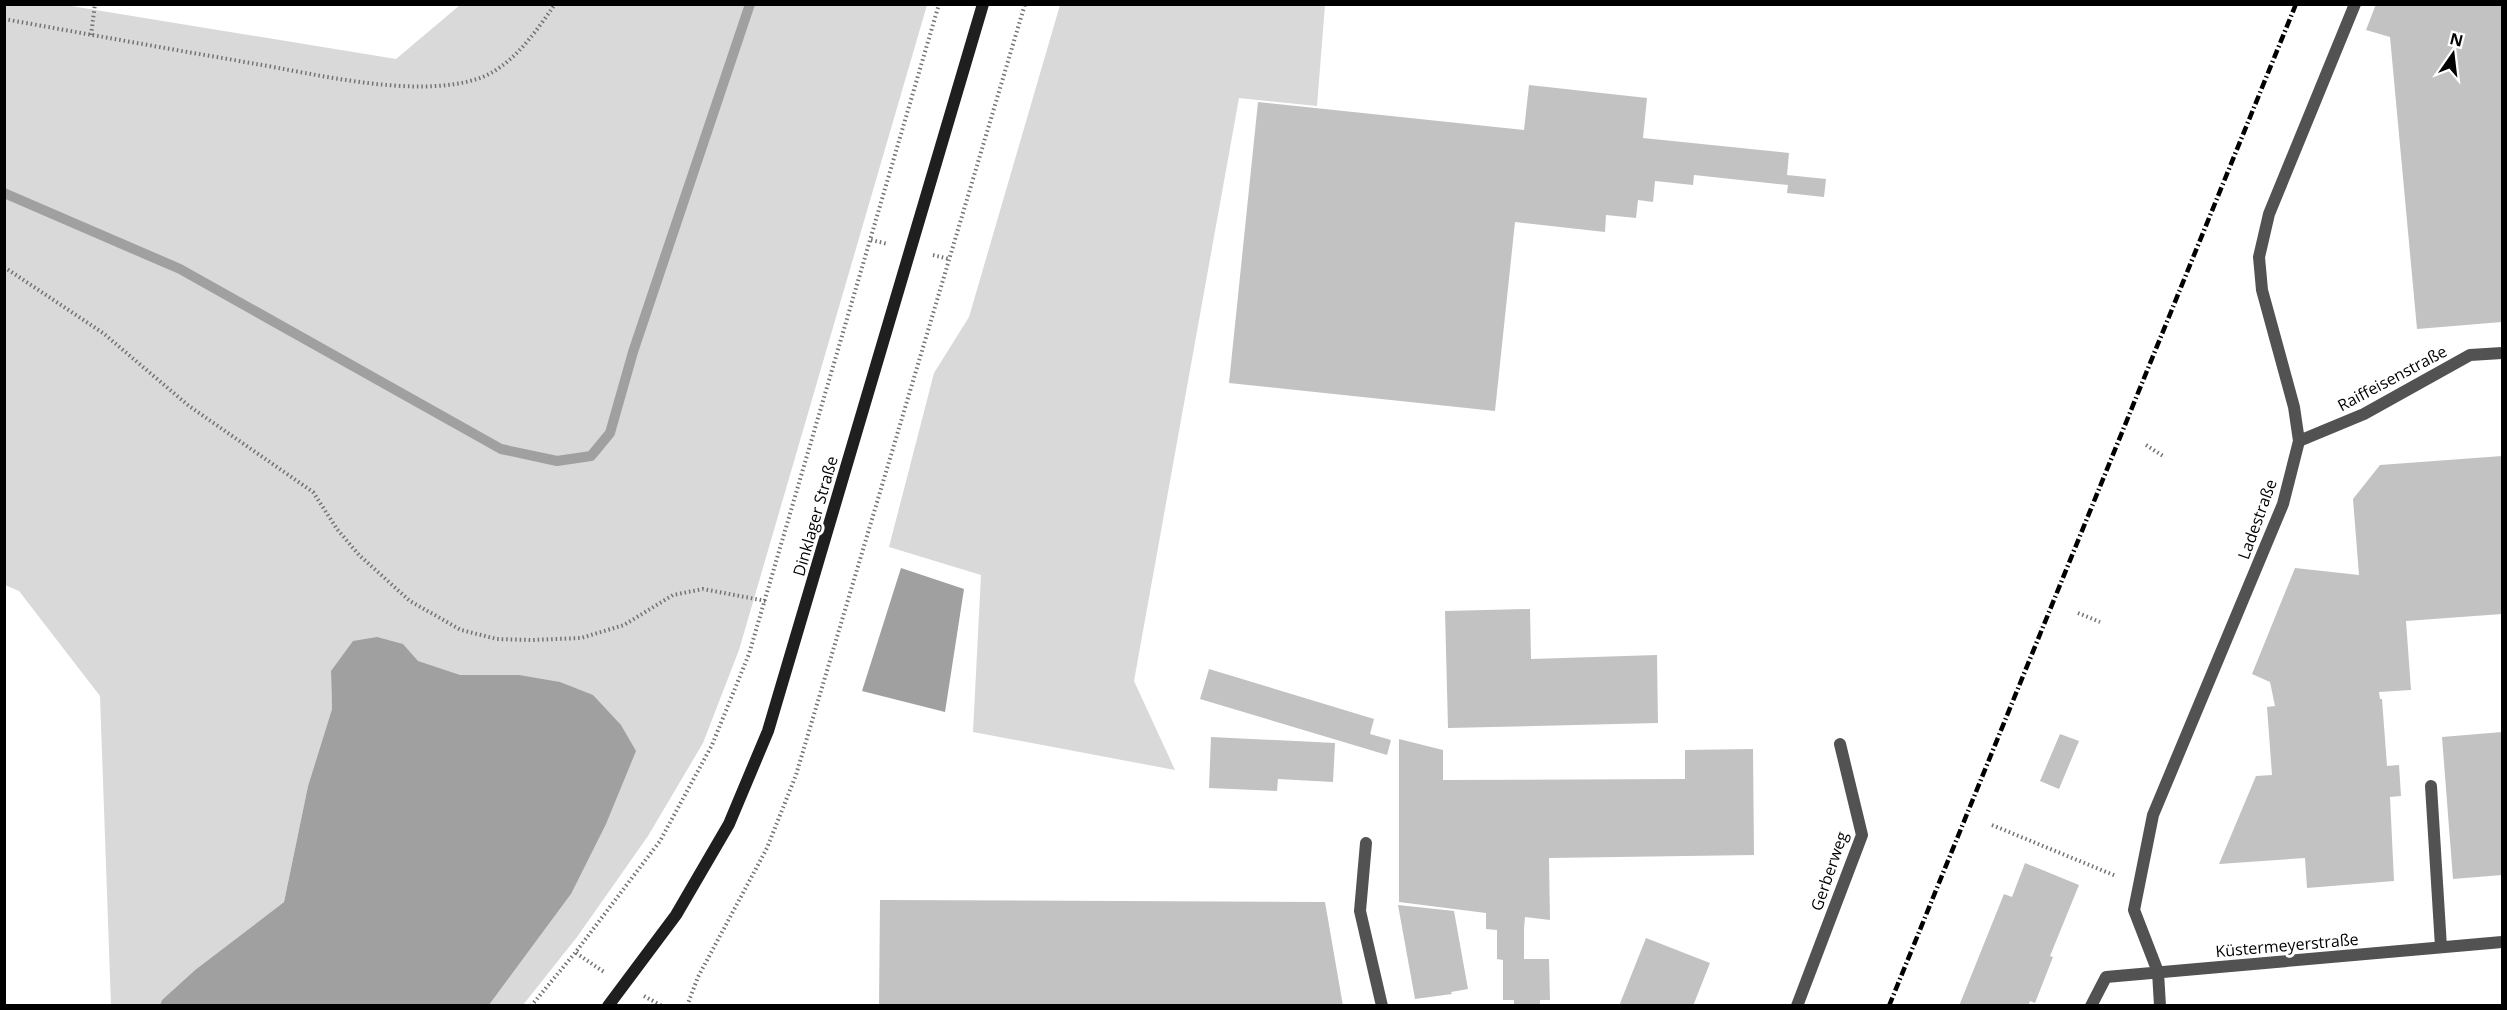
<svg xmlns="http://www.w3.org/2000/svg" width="2507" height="1010" viewBox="0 0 2507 1010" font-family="'Open Sans',sans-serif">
  <rect width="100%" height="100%" fill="#fff"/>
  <path fill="#d9d9d9" d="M5,5H65L396,59L460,5H927L739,650L703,743L648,836L577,937L523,1005H489L571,894L519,675L460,676L417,661L403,644L331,671L332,709L308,786L284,902L195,970L162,1000L160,1005H111L100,696L19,591L5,585Z
    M1060,5H1325L1317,106L1239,98L1134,681L1175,770L973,732L981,575L889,547L934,373L969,317Z"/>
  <path fill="#a0a0a0" d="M901,568L964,589L945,712L862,691Z
    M377,637L403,644L418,661L460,675H519L560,682L593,695L621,725L636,751L606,824L571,894L489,1005H160L162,1000L195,970L284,902L308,786L332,709L331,671L353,641Z"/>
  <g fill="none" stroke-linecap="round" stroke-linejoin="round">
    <path stroke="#a0a0a0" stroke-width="10" d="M4,193L180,269L501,449L557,461L591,456L610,433L633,352L750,4"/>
  </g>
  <path fill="#c2c2c2" d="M2376,4H2502V322L2417,329L2390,37L2366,30Z
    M1529,85L1647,98L1643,138L1789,153L1787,175L1826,179L1824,197L1787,193L1788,185L1694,175L1693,185L1655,181L1653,202L1638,200L1636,218L1606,215L1605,232L1515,222L1495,411L1229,383L1258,102L1524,130Z
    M2502,456V614L2406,621L2411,690L2379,692L2380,699H2382L2387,766L2399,765L2401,796L2390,797L2394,881L2307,888L2305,858L2219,864L2256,776L2272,775L2267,707L2275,706L2270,682L2252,674L2295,568L2359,575L2353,499L2380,465Z
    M1530,609L1531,659L1657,655L1658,723L1448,728L1445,611Z
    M1209,669L1374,719L1370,734L1391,740L1387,755L1200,699Z
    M2502,732V875L2453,879L2442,737Z
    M2060,734L2079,741L2059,789L2040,781Z
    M1211,737L1335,743L1333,782L1278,779L1277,791L1209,788Z
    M1399,739L1443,750V780L1685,779V750L1753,749L1754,855L1549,858L1550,920L1525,917L1524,929V959H1549L1550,1000H1540V1006H1514V1000H1503V960L1497,959V930L1486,929V913L1399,902Z
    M2025,863L2079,885L2050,956L2053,957L2035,1003L2030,1001L2028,1006H1959L2004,894L2012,897Z
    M880,900L1325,902L1343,1006H879Z
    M1398,905L1454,911L1468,989L1451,992L1452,994L1415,999Z
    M1646,938L1710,963L1693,1006H1619Z"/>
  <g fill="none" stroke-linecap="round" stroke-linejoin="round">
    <path stroke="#747474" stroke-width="4" stroke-dasharray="1.5 3" stroke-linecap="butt" d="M4,19C87,34 169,49 251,63C316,74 414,99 477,79C510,69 536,32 555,4
      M91,35L95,4
      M871,240L888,244
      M933,255L949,259
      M4,267L103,333L189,406L313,492L337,529L359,555L410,601L461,630L497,639L532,640L581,638L624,625L673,595L703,589L766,601
      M2146,445L2163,456
      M2078,613L2100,622
      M1992,825L2116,876
      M576,953L604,972
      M644,996L662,1006
      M531,1006L575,953L660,841L712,745L749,654L939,4
      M687,1006L698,977L767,848L796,775L1025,4"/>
    <path stroke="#525252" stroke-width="12" d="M2431,786L2441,947
      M1366,843L1360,911L1382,1006
      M1797,1006L1862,835L1840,744"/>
    <path stroke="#525252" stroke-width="12" d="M2299,441L2364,414L2470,355L2502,353
      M2091,1006L2106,977L2502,942
      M2160,1006L2158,972L2134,910L2153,815L2283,504L2299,441L2294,407L2262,290L2259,257L2269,214L2355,4"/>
    <path stroke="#1f1f1f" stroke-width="12" d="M608,1006L676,915L729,824L768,731L983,4"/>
    <path stroke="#000" stroke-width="4.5" stroke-dasharray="9 3 1.5 3" stroke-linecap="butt" d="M1889,1006L2296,4"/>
  </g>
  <g text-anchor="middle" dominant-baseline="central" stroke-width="6" stroke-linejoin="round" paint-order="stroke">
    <g font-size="16" fill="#000" stroke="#fff">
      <text transform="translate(2392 378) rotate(-28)">Raiffeisenstraße</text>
      <text transform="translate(815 516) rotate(-74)">Dinklager Straße</text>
      <text transform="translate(2257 519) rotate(-70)">Ladestraße</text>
      <text transform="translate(1829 871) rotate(-71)">Gerberweg</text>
      <text transform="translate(2287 945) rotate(-5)">Küstermeyerstraße</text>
    </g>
  </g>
  <rect width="2507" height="1010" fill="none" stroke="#000000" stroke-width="12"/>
  <g transform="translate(2453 54) rotate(14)" stroke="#ffffff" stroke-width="4.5" paint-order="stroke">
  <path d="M0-4.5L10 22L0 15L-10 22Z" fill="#000000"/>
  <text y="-9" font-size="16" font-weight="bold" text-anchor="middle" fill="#000000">N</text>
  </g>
</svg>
